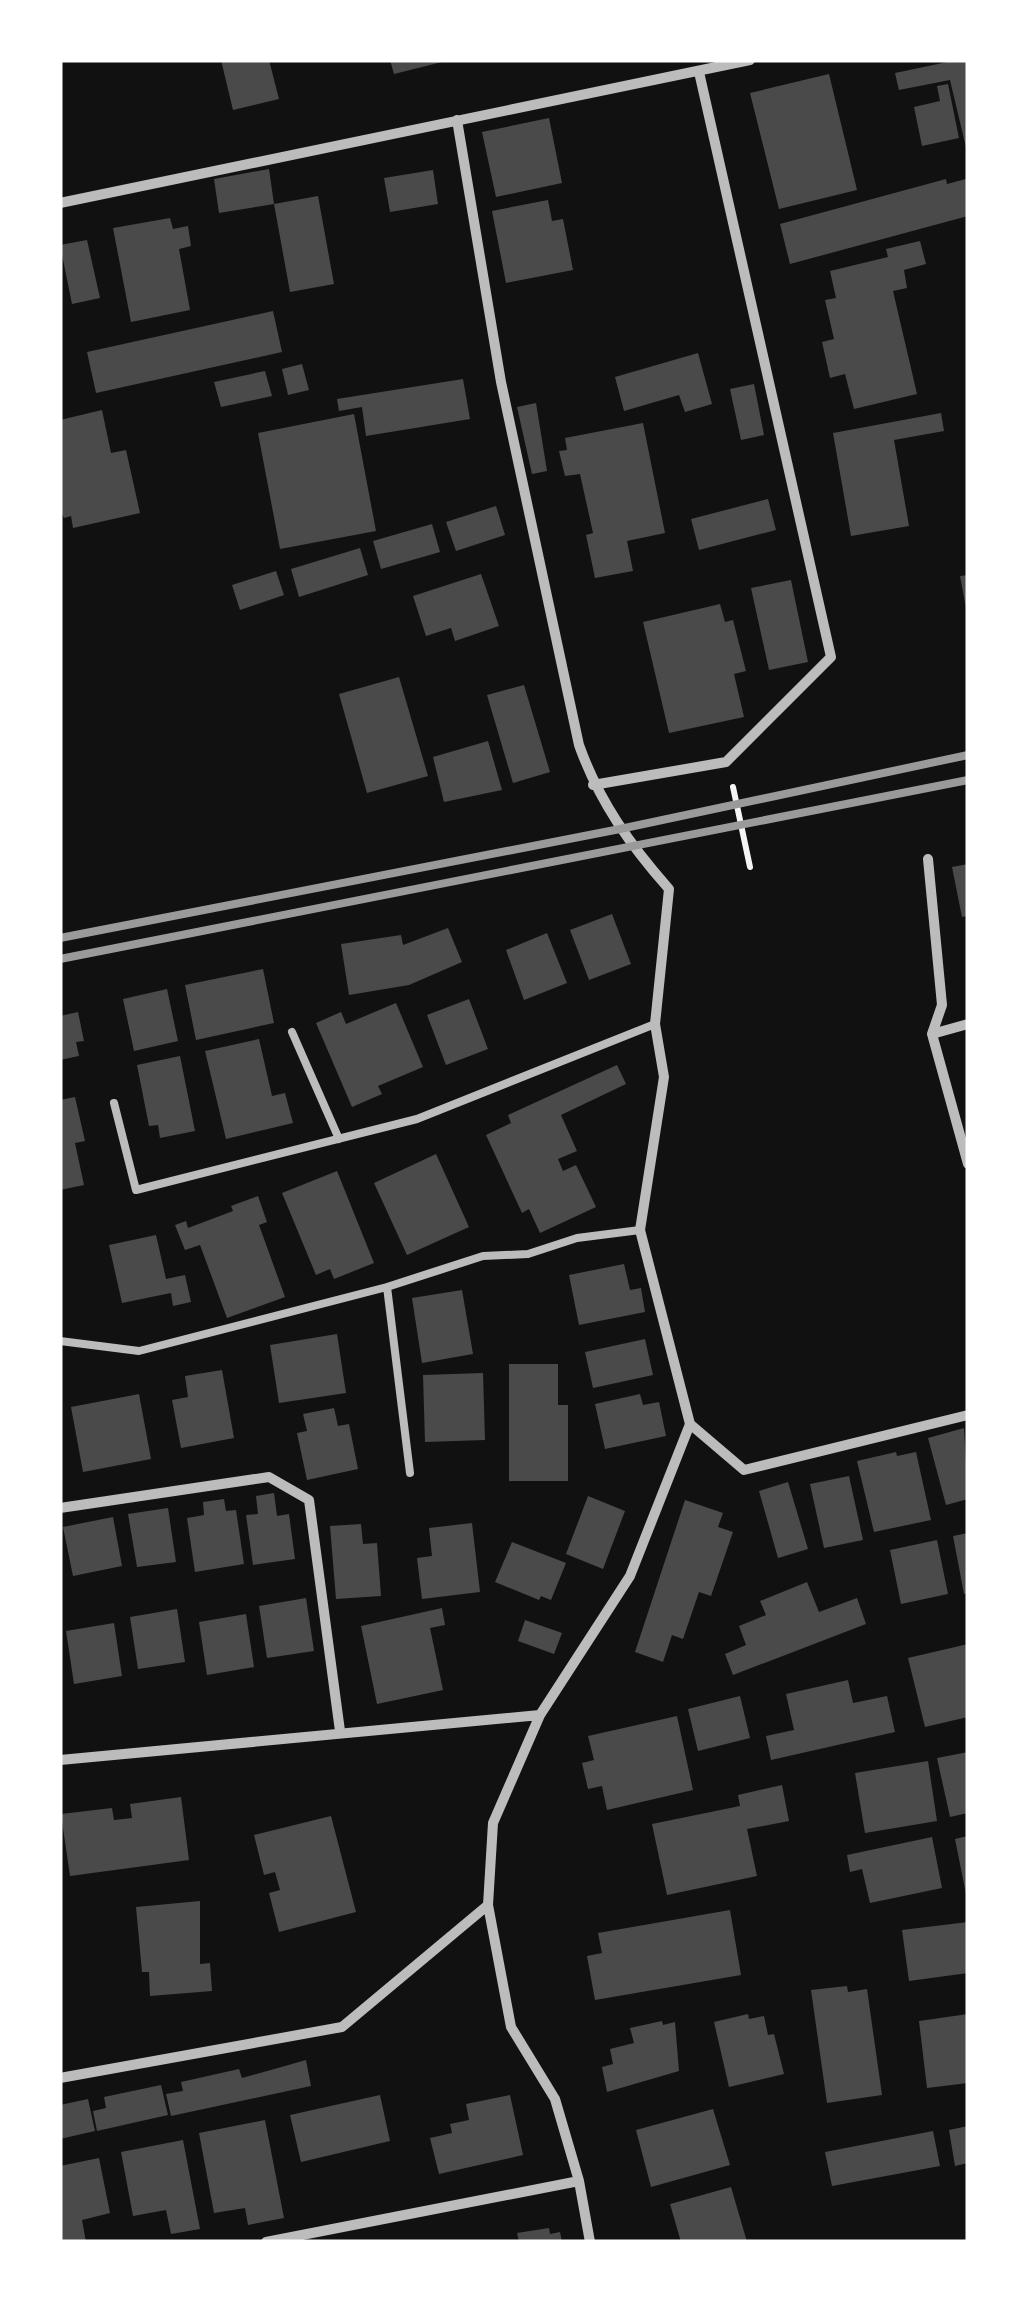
<svg xmlns="http://www.w3.org/2000/svg" width="1028" height="2302" viewBox="0 0 1028 2302" font-family="'Asap Condensed',sans-serif">
  <rect width="100%" height="100%" fill="#111"/>
  <path fill="#4a4a4a" d="M221,60H269L279,99L233,110Z
    M390,60H445L446,61L394,74Z
    M957,60H968V156L950,80L899,90L895,73Z
    M829,74L857,190L779,209L750,93Z
    M948,84L959,138L922,146L914,107L940,101L937,86Z
    M549,118L562,183L496,197L482,132Z
    M269,169L274,204L219,213L214,179Z
    M433,170L438,204L390,212L384,178Z
    M946,179L947,184L966,179L968,216L790,264L780,224Z
    M318,196L334,284L290,292L274,204Z
    M548,200L552,221L563,219L573,270L506,283L492,211Z
    M170,218L173,229L188,226L191,246L179,249L190,310L131,322L113,228Z
    M87,240L100,298L72,304L60,245Z
    M920,241L926,264L904,270L907,288L893,291L917,394L854,409L845,374L830,378L822,342L834,339L825,300L836,298L830,271L888,257L886,249Z
    M273,311L282,352L96,393L87,352Z
    M698,353L712,404L685,412L679,395L624,411L615,377Z
    M302,364L309,390L288,395L282,369Z
    M265,371L272,396L221,407L214,382Z
    M463,379L470,419L366,436L362,407L339,411L337,399Z
    M754,384L764,435L741,440L730,389Z
    M536,403L547,471L532,474L517,407Z
    M102,410L111,453L126,450L140,513L73,528L71,516L64,518L60,509V420Z
    M941,413L944,431L894,440L909,526L851,536L833,433Z
    M354,414L376,531L280,549L258,433Z
    M643,423L665,533L627,541L633,571L595,578L586,535L593,533L580,474L565,476L559,451L567,450L565,438Z
    M768,499L776,530L699,550L691,519Z
    M496,506L505,535L456,551L446,522Z
    M432,524L440,552L381,569L373,541Z
    M360,548L368,575L299,597L291,569Z
    M276,571L284,595L240,610L232,585Z
    M481,574L499,626L455,641L451,628L426,636L413,596Z
    M968,575V608H966L960,576Z
    M791,580L808,662L769,670L751,588Z
    M720,604L725,622L733,620L746,671L734,674L744,717L669,733L643,622Z
    M399,677L428,776L367,793L339,694Z
    M524,685L550,772L513,783L487,695Z
    M488,741L502,790L444,802L433,757Z
    M968,864V916L962,917L952,867Z
    M612,914L631,964L589,980L570,930Z
    M448,928L462,962L409,985L349,995L341,944L401,935L403,945Z
    M547,933L567,983L524,1000L506,950Z
    M263,969L274,1023L196,1040L185,985Z
    M167,989L178,1041L134,1051L123,999Z
    M469,999L488,1049L446,1065L427,1015Z
    M396,1003L423,1067L378,1086L382,1094L352,1107L316,1023L341,1012L346,1024Z
    M78,1012L84,1041L76,1042L79,1056L60,1060V1016Z
    M259,1039L272,1096L285,1093L293,1123L226,1139L205,1051Z
    M180,1056L195,1131L160,1138L158,1125L149,1126L137,1065Z
    M617,1065L626,1084L561,1115L577,1151L558,1159L563,1171L576,1165L596,1207L540,1233L529,1209L522,1213L486,1135L511,1123L508,1115Z
    M75,1097L85,1141L75,1143L84,1185L60,1190V1100Z
    M436,1154L469,1227L407,1255L374,1183Z
    M337,1171L374,1263L334,1279L330,1269L316,1275L282,1193Z
    M258,1196L267,1222L259,1225L285,1297L227,1318L200,1245L185,1250L175,1225L186,1221L188,1228L233,1211L231,1206Z
    M156,1235L166,1279L185,1275L191,1302L173,1306L171,1293L122,1303L109,1245Z
    M624,1264L630,1290L641,1288L645,1312L579,1325L569,1275Z
    M462,1290L473,1354L422,1363L412,1298Z
    M337,1334L346,1393L279,1403L270,1345Z
    M645,1339L653,1375L593,1388L585,1352Z
    M509,1364H558V1405H568V1481H509Z
    M222,1370L234,1438L181,1448L172,1400L188,1397L185,1376Z
    M483,1373L485,1440L425,1442L423,1375Z
    M139,1394L151,1459L83,1472L71,1407Z
    M640,1394L643,1405L659,1402L666,1436L605,1449L595,1404Z
    M334,1408L338,1426L349,1424L358,1469L307,1480L297,1433L307,1431L303,1414Z
    M964,1428L968,1499L946,1505L928,1438Z
    M896,1452L897,1456L916,1452L931,1520L874,1532L857,1461Z
    M849,1476L863,1540L824,1548L810,1484Z
    M788,1482L808,1549L778,1558L759,1491Z
    M274,1493L277,1516L289,1514L295,1559L253,1565L246,1515L258,1514L256,1496Z
    M588,1496L625,1511L603,1569L566,1554Z
    M224,1499L226,1511L236,1510L244,1564L195,1572L187,1518L204,1515L203,1502Z
    M685,1500L723,1513L718,1527L733,1532L711,1596L699,1592L683,1639L672,1635L663,1662L635,1652Z
    M168,1508L176,1562L137,1567L128,1514Z
    M113,1517L122,1566L73,1576L63,1527Z
    M472,1523L480,1592L422,1599L417,1558L432,1556L429,1528Z
    M361,1524L363,1544L377,1543L381,1596L336,1599L330,1526Z
    M968,1533V1593L964,1594L953,1536Z
    M937,1540L948,1594L901,1604L890,1550Z
    M512,1542L566,1563L551,1600L541,1596L539,1600L495,1582Z
    M807,1582L819,1612L857,1598L866,1624L733,1675L725,1654L746,1645L739,1626L766,1615L760,1601Z
    M306,1598L314,1651L267,1658L259,1606Z
    M442,1608L445,1625L430,1628L443,1690L377,1704L361,1626Z
    M177,1609L185,1662L138,1669L130,1617Z
    M246,1614L254,1667L207,1675L199,1622Z
    M525,1620L562,1633L554,1654L518,1641Z
    M114,1623L122,1676L74,1684L66,1631Z
    M968,1644V1717L925,1727L908,1658Z
    M848,1680L853,1703L887,1696L895,1732L771,1760L766,1736L794,1730L786,1694Z
    M740,1696L750,1738L698,1751L688,1709Z
    M677,1716L693,1790L607,1810L602,1786L588,1789L582,1763L594,1760L588,1736Z
    M968,1752V1813L950,1817L937,1758Z
    M928,1761L937,1821L865,1833L855,1773Z
    M782,1785L789,1821L747,1829L757,1876L667,1895L652,1824L740,1806L738,1795Z
    M181,1797L189,1860L70,1876L61,1814L112,1808L114,1820L132,1818L130,1804Z
    M331,1816L356,1912L279,1932L269,1893L280,1890L275,1872L264,1875L254,1835Z
    M968,1836V1893L966,1894L955,1839Z
    M932,1837L942,1888L870,1903L862,1869L850,1872L847,1855Z
    M200,1901V1964L210,1963L212,1991L150,1996L149,1972H142L136,1907Z
    M730,1910L741,1975L595,2000L587,1956L602,1953L598,1933Z
    M968,1922V1973L909,1981L902,1930Z
    M847,1986L848,1992L867,1989L882,2095L827,2103L811,1990Z
    M748,2014L749,2019L764,2016L768,2035L774,2034L784,2074L729,2087L714,2022Z
    M968,2014V2083L927,2088L919,2021Z
    M662,2021L663,2025L675,2022L679,2071L607,2092L602,2067L613,2064L610,2049L634,2043L630,2028Z
    M306,2060L311,2086L171,2116L166,2094L183,2091L181,2082L239,2069L242,2078Z
    M161,2085L168,2115L97,2131L93,2111L106,2108L104,2097Z
    M380,2095L390,2141L301,2162L290,2115Z
    M510,2095L523,2155L439,2174L430,2138L452,2133L450,2124L469,2120L466,2104Z
    M88,2099L95,2131L60,2139V2105Z
    M713,2109L730,2165L651,2187L636,2130Z
    M265,2120L284,2218L248,2225L245,2208L214,2213L199,2133Z
    M968,2126V2163L955,2166L949,2130Z
    M933,2131L940,2166L832,2186L825,2152Z
    M183,2140L200,2229L171,2234L166,2210L133,2216L121,2152Z
    M99,2158L110,2213L82,2220L86,2242H60V2166Z
    M731,2187L747,2242H681L670,2204Z
    M549,2228L550,2234L560,2232L562,2242H519L517,2233Z"/>
  <g fill="none" stroke-linecap="round" stroke-linejoin="round">
    <path stroke="#f5f5f5" stroke-width="6" d="M733,787L750,867"/>
    <path stroke="#bcbcbc" stroke-width="8" d="M292,1032L339,1139
      M114,1103L136,1190L417,1119L655,1024
      M387,1287L410,1473
      M60,1341L139,1351L387,1287L483,1256L528,1254L577,1238L640,1230"/>
    <path stroke="#bcbcbc" stroke-width="10" d="M457,120L501,382L579,745C599,801 630,845 669,889L655,1024L664,1077L640,1230L690,1424L744,1470L968,1415
      M60,203L750,60
      M593,785L726,762L831,657L699,72
      M928,859L942,1005L932,1034L968,1164
      M932,1034L968,1024
      M60,1508L269,1477L309,1500L340,1731
      M60,1760L540,1715
      M60,2078L342,2027L488,1905
      M266,2242L579,2181
      M590,2242L579,2181L555,2099L511,2027L488,1905L493,1823L540,1715L630,1576L690,1424"/>
    <path stroke="#9a9a9a" stroke-width="8" d="M60,938L620,829L968,755
      M60,959L968,780"/>
  </g>
  <rect width="1028" height="2302" fill="none" stroke="#ffffff" stroke-width="125"/>
</svg>
